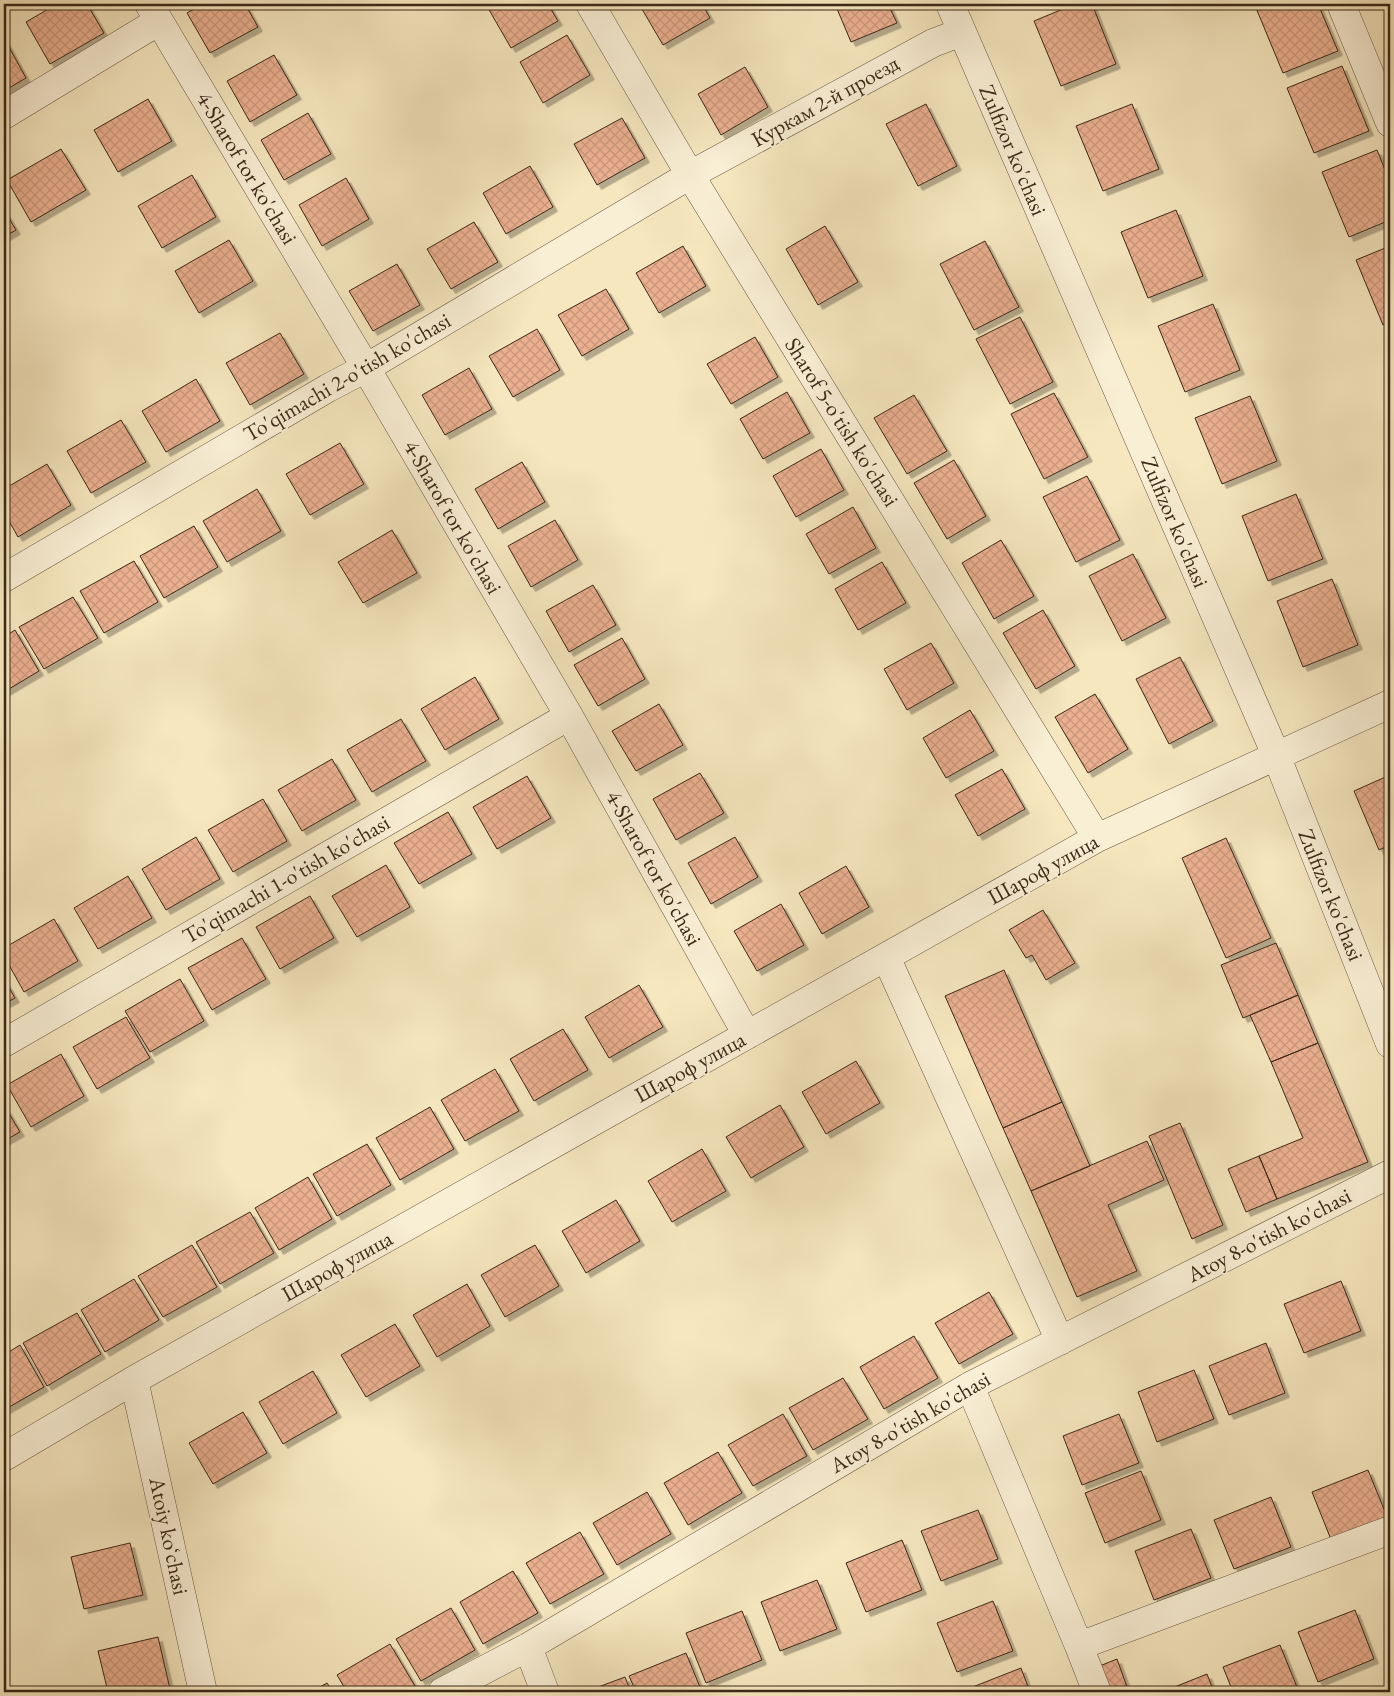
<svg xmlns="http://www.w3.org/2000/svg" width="1394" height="1696" viewBox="0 0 1394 1696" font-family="'EB Garamond',serif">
  <defs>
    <pattern id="building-cross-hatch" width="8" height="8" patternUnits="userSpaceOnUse" patternTransform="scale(1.25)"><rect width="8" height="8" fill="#ebb090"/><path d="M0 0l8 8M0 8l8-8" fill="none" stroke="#ca977b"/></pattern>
    <filter id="shadow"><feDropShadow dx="4.5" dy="4.5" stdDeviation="0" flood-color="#0004"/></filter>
  </defs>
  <rect width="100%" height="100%" fill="#f6e7bf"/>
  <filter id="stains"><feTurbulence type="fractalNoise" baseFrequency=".004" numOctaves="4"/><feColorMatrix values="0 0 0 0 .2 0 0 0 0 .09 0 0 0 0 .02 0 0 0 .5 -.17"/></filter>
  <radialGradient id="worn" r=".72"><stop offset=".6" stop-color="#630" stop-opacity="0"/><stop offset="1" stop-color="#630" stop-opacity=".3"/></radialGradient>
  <path fill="url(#building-cross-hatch)" stroke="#3b2918" filter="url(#shadow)" d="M57,4H87L104,33L50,64L26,22Z
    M203,4H245L258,27L210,53L187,13Z
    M495,4H548L558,21L511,48L488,8Z
    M639,4H702L710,18L663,45Z
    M835,4H888L897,23L851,42Z
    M1075,4H1092L1116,64L1061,86L1034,21Z
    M1266,4H1318L1338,51L1283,73L1256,8Z
    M567,35L590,75L543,103L520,62Z
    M4,38L26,78L4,91Z
    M274,55L297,95L250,122L227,81Z
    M1342,66L1369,131L1314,153L1287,88Z
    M745,67L768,107L721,135L698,94Z
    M148,99L172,141L118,172L94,130Z
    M926,104L957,166L918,186L886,124Z
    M1132,104L1159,169L1103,191L1076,126Z
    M308,113L331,154L284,180L261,140Z
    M622,118L645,158L597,185L574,144Z
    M61,149L86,190L31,222L7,180Z
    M1377,150L1390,182V220L1349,237L1322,172Z
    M530,166L553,207L506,234L483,193Z
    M192,175L216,217L162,248L138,206Z
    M346,178L369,219L322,246L299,205Z
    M4,210L16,230L4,237Z
    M1176,210L1203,276L1148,298L1121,232Z
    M474,222L498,262L451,289L427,249Z
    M825,226L858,282L818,305L786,249Z
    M229,240L253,281L199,313L175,271Z
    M985,241L1019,307L974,330L940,264Z
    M683,246L706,286L659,313L636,273Z
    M1390,246V322L1383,325L1356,260Z
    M397,264L420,305L373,331L349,291Z
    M606,289L629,329L582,356L558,315Z
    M1213,304L1240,370L1185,392L1158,326Z
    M1020,317L1053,382L1010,404L976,339Z
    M537,329L560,370L513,397L489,356Z
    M280,333L304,374L250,405L226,363Z
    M755,337L778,377L731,404L707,364Z
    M469,368L492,409L445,435L422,395Z
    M196,379L220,421L166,452L142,411Z
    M787,392L810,433L763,459L740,419Z
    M1054,393L1088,457L1044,479L1011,414Z
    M914,395L947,451L907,474L874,418Z
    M1250,396L1277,461L1222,484L1195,418Z
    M121,420L146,462L91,493L67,451Z
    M340,443L364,484L310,515L286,474Z
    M821,449L844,490L796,517L773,476Z
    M954,460L986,516L947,539L914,483Z
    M522,462L545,502L498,529L475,489Z
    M47,464L71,505L18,537L4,512V489Z
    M1087,476L1120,540L1076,562L1043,497Z
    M257,489L281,531L227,562L203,521Z
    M1296,494L1323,559L1268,581L1242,516Z
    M853,507L876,548L829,574L806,534Z
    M555,520L578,560L531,587L508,546Z
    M194,526L218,567L164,598L140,556Z
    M392,530L417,573L363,603L338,562Z
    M1001,540L1034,596L994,619L962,563Z
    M1133,554L1166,618L1122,641L1089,576Z
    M134,561L158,602L104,633L80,591Z
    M882,562L906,603L858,630L835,589Z
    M1332,579L1358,645L1303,667L1277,601Z
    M593,585L616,625L569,652L546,611Z
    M73,597L98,638L44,669L19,627Z
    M1043,610L1075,666L1036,689L1003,633Z
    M15,630L39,671L4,692V637Z
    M622,638L645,679L598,706L574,665Z
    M931,643L954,683L907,710L884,669Z
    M1180,657L1213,721L1169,744L1136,679Z
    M475,677L499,719L445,750L421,709Z
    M1095,694L1128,749L1088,773L1055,717Z
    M659,704L683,745L636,771L612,731Z
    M970,710L994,751L946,778L923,738Z
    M401,719L426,761L372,792L347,750Z
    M332,759L356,800L302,831L278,790Z
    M1002,769L1025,809L978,836L955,795Z
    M700,773L724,813L676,840L653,799Z
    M1390,775V845L1379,850L1354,791Z
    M527,776L551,818L497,849L473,807Z
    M263,799L287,841L233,872L208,830Z
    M448,812L472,854L419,884L394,843Z
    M196,837L220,879L166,910L142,869Z
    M735,837L758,877L711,904L688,863Z
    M1226,838L1271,938L1226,958L1182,858Z
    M386,865L410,907L357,937L332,896Z
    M846,866L869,907L822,934L799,893Z
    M128,876L152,918L98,949L74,908Z
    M310,896L334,938L280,969L256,927Z
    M781,904L804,945L757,971L734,931Z
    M1043,910L1075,963L1046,980L1032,955L1026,958L1009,930Z
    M54,919L78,961L24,992L4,956V948Z
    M242,938L266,979L212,1010L188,968Z
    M1276,943L1298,995L1243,1018L1221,965Z
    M1004,970L1062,1102L1003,1128L945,996Z
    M4,979L15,998L4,1004Z
    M180,979L204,1021L150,1052L125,1011Z
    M639,985L663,1027L609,1058L585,1017Z
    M1298,995L1318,1043L1271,1062L1250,1015Z
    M126,1017L150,1058L97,1089L73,1047Z
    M563,1029L588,1070L534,1101L510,1059Z
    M1318,1043L1368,1162L1277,1199L1259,1156L1303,1138L1271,1062Z
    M61,1054L84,1096L31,1127L7,1085Z
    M856,1061L880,1103L826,1134L802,1092Z
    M495,1069L519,1111L465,1141L441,1100Z
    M1062,1102L1090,1166L1031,1191L1003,1128Z
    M4,1105L20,1132L4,1141Z
    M780,1105L804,1147L751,1178L726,1137Z
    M430,1107L454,1149L400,1180L376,1138Z
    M1180,1123L1223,1225L1192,1239L1149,1136Z
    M1147,1141L1164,1180L1108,1205L1137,1271L1077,1297L1031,1191Z
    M367,1144L391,1185L337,1216L313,1174Z
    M702,1149L726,1191L672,1222L648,1181Z
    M1259,1156L1277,1199L1246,1212L1228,1169Z
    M308,1177L332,1219L279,1250L255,1208Z
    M616,1200L640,1241L586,1273L562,1231Z
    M250,1212L274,1253L220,1284L196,1242Z
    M192,1245L217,1287L163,1317L138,1276Z
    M535,1245L559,1286L505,1317L481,1275Z
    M134,1279L159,1320L105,1352L81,1310Z
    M1341,1281L1361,1331L1304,1353L1284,1304Z
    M467,1284L490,1326L437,1357L413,1315Z
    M989,1292L1013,1334L959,1364L935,1323Z
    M77,1313L101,1354L47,1386L23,1343Z
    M395,1324L420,1366L366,1397L341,1355Z
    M914,1336L938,1378L884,1409L860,1367Z
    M1266,1343L1285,1393L1229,1415L1209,1366Z
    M20,1345L44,1387L4,1410V1355Z
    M1194,1370L1214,1419L1157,1442L1138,1392Z
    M313,1371L337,1413L283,1444L259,1402Z
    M843,1378L868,1419L813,1450L789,1408Z
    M243,1412L267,1453L213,1484L189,1443Z
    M783,1414L807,1456L753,1486L728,1445Z
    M1119,1414L1139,1463L1082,1485L1063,1436Z
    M718,1452L742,1493L688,1525L664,1483Z
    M1368,1470L1388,1519L1332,1542L1312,1492Z
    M1141,1471L1161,1520L1105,1543L1085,1493Z
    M647,1492L671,1534L617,1565L593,1523Z
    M1271,1497L1291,1547L1234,1569L1214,1520Z
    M978,1510L998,1559L941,1581L921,1531Z
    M1191,1529L1211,1578L1154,1600L1135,1551Z
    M580,1532L604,1574L550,1604L526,1563Z
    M902,1540L922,1590L866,1612L846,1563Z
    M130,1543L143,1595L84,1609L71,1557Z
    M513,1571L538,1613L483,1644L460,1602Z
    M817,1580L837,1629L780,1651L761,1602Z
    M993,1601L1013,1651L957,1672L937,1623Z
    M451,1608L475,1650L421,1681L396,1639Z
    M1355,1610L1374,1659L1318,1682L1298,1632Z
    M742,1611L762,1660L706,1683L686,1633Z
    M158,1637L170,1689L155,1692H108L98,1651Z
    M390,1644L415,1686L403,1692H347L337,1675Z
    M1280,1645L1299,1692H1233L1223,1667Z
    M686,1653L702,1692H636L629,1676Z
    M1117,1659L1127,1687L1113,1692H1102L1092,1669Z
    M1021,1668L1030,1692H965V1690Z
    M1207,1674L1214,1692H1162Z
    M625,1677L631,1692H585Z
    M327,1683L333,1692H311Z"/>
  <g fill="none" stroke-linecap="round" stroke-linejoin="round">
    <g stroke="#6a5842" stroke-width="29">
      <path id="minor" d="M149,4L366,368L569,716L747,1035
        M590,4L690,175L1097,838
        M950,4L1276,755L1390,1044
        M1341,4L1390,123
        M4,115L159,21
        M4,578L328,388L366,368L690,175L933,43L962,32
        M886,957L1060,1341
        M4,1043L569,716
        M134,1380L203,1692
        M970,1386L1079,1646L1097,1692
        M4,1457L134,1380L1097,838L1390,704
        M1079,1646L1390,1530
        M528,1647L545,1692
        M442,1692L528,1647L970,1386L1390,1174"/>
    </g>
    <use href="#minor" stroke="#f9efd5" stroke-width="28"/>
  </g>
  <g text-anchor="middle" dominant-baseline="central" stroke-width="4" stroke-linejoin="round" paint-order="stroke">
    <g font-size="22" fill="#3b2918" stroke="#f9efd5">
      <text transform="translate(825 101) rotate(-29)">Куркам 2-й проезд</text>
      <text transform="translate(1013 150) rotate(67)">Zulfizor ko'chasi</text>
      <text transform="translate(247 168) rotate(59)">4-Sharof tor ko'chasi</text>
      <text transform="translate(347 377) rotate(-30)">To'qimachi 2-o'tish ko'chasi</text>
      <text transform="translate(842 422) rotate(58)">Sharof 5-o'tish ko'chasi</text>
      <text transform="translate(453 517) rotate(60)">4-Sharof tor ko'chasi</text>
      <text transform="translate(1175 522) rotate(67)">Zulfizor ko'chasi</text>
      <text transform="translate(654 868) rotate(61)">4-Sharof tor ko'chasi</text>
      <text transform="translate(1043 869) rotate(-29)">Шароф улица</text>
      <text transform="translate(286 879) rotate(-30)">To'qimachi 1-o'tish ko'chasi</text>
      <text transform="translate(1331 895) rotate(68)">Zulfizor ko'chasi</text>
      <text transform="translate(690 1067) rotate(-29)">Шароф улица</text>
      <text transform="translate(1269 1235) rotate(-27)">Atoy 8-o'tish ko'chasi</text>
      <text transform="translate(337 1266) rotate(-29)">Шароф улица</text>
      <text transform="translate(910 1422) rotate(-30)">Atoy 8-o'tish ko'chasi</text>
      <text transform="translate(169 1536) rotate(78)">Atoiy koʻchasi</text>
    </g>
  </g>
  <rect width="1394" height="1696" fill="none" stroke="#f6e7bf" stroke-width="20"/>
  <rect x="5" y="5" width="1384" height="1686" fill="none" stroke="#3b2918" stroke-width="2.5"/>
  <rect x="10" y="10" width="1374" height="1676" fill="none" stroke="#3b2918"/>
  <rect width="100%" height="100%" filter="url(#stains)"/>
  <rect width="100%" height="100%" fill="url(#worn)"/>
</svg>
